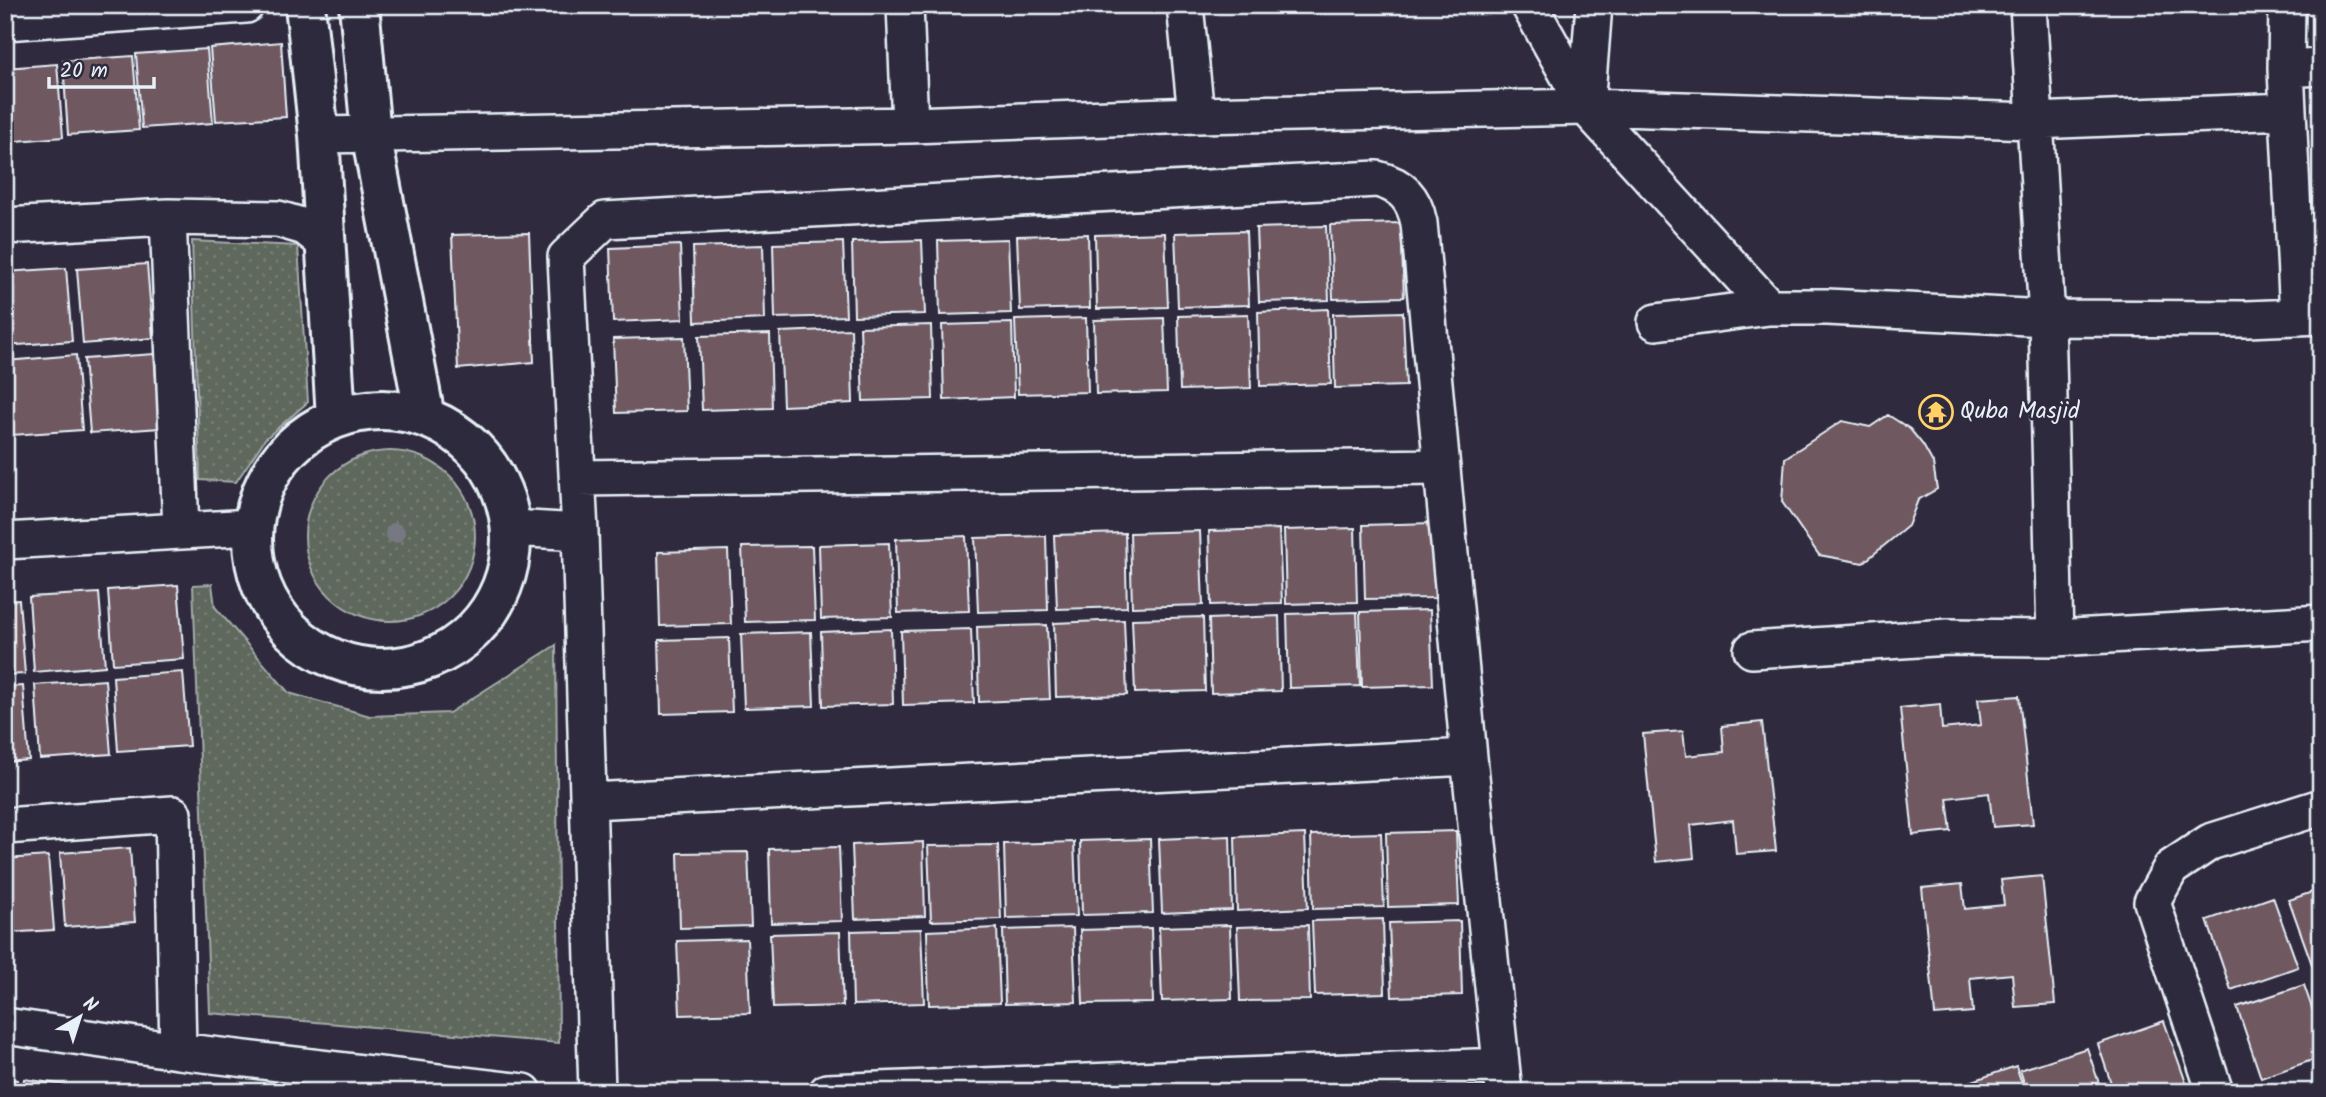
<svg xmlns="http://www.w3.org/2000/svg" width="2326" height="1097" viewBox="0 0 2326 1097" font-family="Kalam,sans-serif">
  <defs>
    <pattern id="garden-dots" width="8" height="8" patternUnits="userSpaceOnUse" patternTransform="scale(1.75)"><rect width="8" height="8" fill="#5f685c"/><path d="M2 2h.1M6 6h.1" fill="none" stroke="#767e74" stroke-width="1.8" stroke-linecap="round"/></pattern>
  </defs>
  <rect width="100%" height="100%" fill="#2f2a3d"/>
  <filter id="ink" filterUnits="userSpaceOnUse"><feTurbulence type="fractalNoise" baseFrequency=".0143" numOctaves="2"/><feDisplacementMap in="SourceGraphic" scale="14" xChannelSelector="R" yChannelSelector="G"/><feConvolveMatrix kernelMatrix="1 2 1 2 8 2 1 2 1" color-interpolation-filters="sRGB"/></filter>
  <g filter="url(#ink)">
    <path fill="url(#garden-dots)" stroke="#a4acaa" stroke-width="2" d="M192,241L298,246L308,402L265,439L236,482L200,480Z
      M305 536a85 85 0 1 1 170 0a85 85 0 1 1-170 0Z
      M212,584L215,607L289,693L370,716L449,713L556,645L559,1043L210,1013L193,585Z"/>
    <path fill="#705960" stroke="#e8f1f8" stroke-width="2" d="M281,42L286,117L216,121L210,48Z
      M207,49L213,123L142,128L136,54Z
      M133,56L139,130L68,135L63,61Z
      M57,64L63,137L5,142V68Z
      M1401,223L1404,297L1333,299L1330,225Z
      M1326,226L1329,300L1259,302L1256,228Z
      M1246,231L1249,305L1178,307L1175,233Z
      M529,233L534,362L458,369L452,235Z
      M1165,233L1168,307L1097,309L1095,235Z
      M1088,234L1090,308L1020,310L1017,236Z
      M1008,239L1011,313L940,315L938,241Z
      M922,240L925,314L854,316L852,242Z
      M843,242L846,316L775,318L773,244Z
      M680,245L683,319L613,322L610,248Z
      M763,245L765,319L695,322L693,247Z
      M147,264L153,338L83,344L77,269Z
      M66,268L72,341L5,346V272Z
      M1328,309L1331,384L1260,386L1258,312Z
      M1403,312L1406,386L1335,388L1333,314Z
      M1248,314L1251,388L1180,390L1178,316Z
      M1086,318L1088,392L1018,394L1015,320Z
      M1164,318L1167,392L1096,394L1094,320Z
      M1012,323L1014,397L944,400L942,325Z
      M931,325L933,399L863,401L860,327Z
      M851,329L853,403L783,406L780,332Z
      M770,334L772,408L702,410L699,336Z
      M684,337L687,411L616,413L613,339Z
      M154,354L160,428L90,433L84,359Z
      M76,355L82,430L12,435L6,361Z
      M1888,415L1910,429L1923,445L1933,463L1937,489L1918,500L1908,526L1863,563L1819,555L1782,502L1785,458L1842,421L1870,427Z
      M1433,523L1435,598L1365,599L1363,525Z
      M1355,528L1357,602L1286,604L1284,530Z
      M1279,529L1282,603L1211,605L1209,531Z
      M1200,531L1203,605L1132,607L1130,533Z
      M1125,533L1127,607L1057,609L1054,535Z
      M966,536L969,611L898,613L896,539Z
      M1046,536L1048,610L978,612L975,538Z
      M889,543L892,617L821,619L819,545Z
      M812,546L815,620L745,622L742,547Z
      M728,550L731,624L660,626L658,552Z
      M178,585L184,659L113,664L108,590Z
      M99,593L105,666L34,672L29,597Z
      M19,600L25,674L5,675V601Z
      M1430,610L1433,685L1362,687L1360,612Z
      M1357,612L1360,686L1289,688L1287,614Z
      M1279,616L1281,691L1211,693L1209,619Z
      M1203,617L1205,691L1135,693L1132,619Z
      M1124,620L1127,695L1056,697L1054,623Z
      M1047,625L1050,699L979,702L977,627Z
      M891,629L893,704L823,706L821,632Z
      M971,629L974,703L903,705L901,631Z
      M811,632L814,706L744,708L741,634Z
      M729,638L732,712L661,714L659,640Z
      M183,672L189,746L118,751L113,677Z
      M105,680L111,754L40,759L35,685Z
      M23,686L29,760L5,762V687Z
      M2019,696L2033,824L1993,827L1989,793L1947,798L1951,831L1913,835L1900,708L1940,704L1942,729L1981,725L1978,699Z
      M1762,722L1776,851L1736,854L1733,820L1691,825L1694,858L1656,862L1643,734L1683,731L1686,756L1724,752L1722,726Z
      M1456,831L1459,905L1388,907L1386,833Z
      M1381,833L1384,907L1313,909L1311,835Z
      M1305,834L1308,908L1237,911L1235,837Z
      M1230,836L1232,910L1162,913L1159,839Z
      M1150,839L1153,913L1082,915L1080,841Z
      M923,842L925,916L855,919L852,845Z
      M1074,842L1077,916L1006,918L1004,844Z
      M998,845L1001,919L931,921L928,846Z
      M839,847L842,921L771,923L769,849Z
      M130,848L135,922L65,927L60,853Z
      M748,852L751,926L680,928L678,853Z
      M48,856L54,930L5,933V859Z
      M2042,876L2055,1004L2015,1007L2012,974L1970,978L1973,1012L1935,1015L1922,888L1962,884L1965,909L2004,905L2001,880Z
      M2321,889V968L2314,970L2289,900Z
      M2273,897L2298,967L2231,990L2207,920Z
      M1383,919L1385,993L1315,995L1312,921Z
      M1460,921L1462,995L1392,997L1389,923Z
      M1230,925L1232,999L1162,1001L1159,927Z
      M1308,925L1310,1000L1240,1001L1237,927Z
      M997,928L1000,1003L929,1005L927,931Z
      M1073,928L1076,1002L1005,1004L1003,930Z
      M1151,928L1153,1003L1083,1004L1080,930Z
      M921,929L924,1003L853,1005L851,931Z
      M840,932L843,1006L773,1008L770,934Z
      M747,939L750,1013L680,1015L677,941Z
      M2304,985L2321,1034V1057L2261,1078L2237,1007Z
      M2164,1021L2189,1091L2114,1092L2098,1044Z
      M2087,1048L2102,1092H2027L2020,1070Z
      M2016,1066L2025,1092H1950L1949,1089Z
      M5,1079L18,1080L17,1092H5Z
      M24,1079L93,1089V1092H22Z
      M102,1086L149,1092H101Z"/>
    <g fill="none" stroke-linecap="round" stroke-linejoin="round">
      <g stroke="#e8f1f8" stroke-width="40">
        <path id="street" d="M905,5L910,125
          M1185,5L1196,115
          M1529,5L1586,107
          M1594,5L1586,107L1769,307
          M2028,5L2047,318L2055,638
          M2287,5L2286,69L2298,317
          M5,22L246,5
          M2286,69L2321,67
          M319,135L910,125L1196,115L1586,107L2034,121L2288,111
          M168,217L181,530
          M5,226L168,217L278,219L305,227L326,244
          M1656,322L1769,307H1827L2047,318L2247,319L2321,316
          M578,478L1442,467
          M511,528L580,532
          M5,541L252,527
          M1752,650L1948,637L2055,638L2321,623
          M590,801L1469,757
          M5,826L173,814L178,1051
          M5,1026L178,1051L524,1092
          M597,1092L580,532L566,257L605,220L1377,179C1402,185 1414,198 1419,223L1469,757L1504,1092
          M827,1092L1501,1066
          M2215,1092L2152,902L2171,868L2210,842L2321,807"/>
      </g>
      <g stroke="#e8f1f8" stroke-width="44">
        <path id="secondary" d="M305,5L319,135L336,418
          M359,5L371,134L425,417
          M253 539a129 129 0 1 1 258 0a129 129 0 1 1-258 0Z"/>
      </g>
      <use href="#street" stroke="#2f2a3d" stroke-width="35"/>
      <use href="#secondary" stroke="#2f2a3d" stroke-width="38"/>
    </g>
    <circle fill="#767982" cx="395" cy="533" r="10"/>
  </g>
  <defs>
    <g id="temple-ring" transform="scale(1.75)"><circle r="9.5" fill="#2f2a3d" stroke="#ffd166" stroke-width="1.5"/><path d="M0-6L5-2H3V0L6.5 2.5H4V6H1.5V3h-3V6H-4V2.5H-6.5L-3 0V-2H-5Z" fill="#ffd166"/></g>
  </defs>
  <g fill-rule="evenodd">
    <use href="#temple-ring" x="1936" y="412"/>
  </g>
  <g text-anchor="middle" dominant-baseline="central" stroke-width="5" stroke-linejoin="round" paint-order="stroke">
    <g font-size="23" fill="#e8f1f8" stroke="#2f2a3d" text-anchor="start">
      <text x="1960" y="412">Quba Masjid</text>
    </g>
  </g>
  <rect width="2326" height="1097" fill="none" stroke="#2f2a3d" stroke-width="28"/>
  <rect x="14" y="14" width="2298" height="1069" fill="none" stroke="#e8f1f8" stroke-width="2.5" filter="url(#ink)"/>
  <g transform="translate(80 1017) rotate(39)" stroke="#2f2a3d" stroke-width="5" paint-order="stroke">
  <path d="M0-5L12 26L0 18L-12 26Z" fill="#e8f1f8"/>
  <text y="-10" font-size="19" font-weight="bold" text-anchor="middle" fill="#e8f1f8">N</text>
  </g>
  <path d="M49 77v10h105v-10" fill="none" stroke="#e8f1f8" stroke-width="3.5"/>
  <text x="60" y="77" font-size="21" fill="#e8f1f8" stroke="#2f2a3d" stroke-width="5" paint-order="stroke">20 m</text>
</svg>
